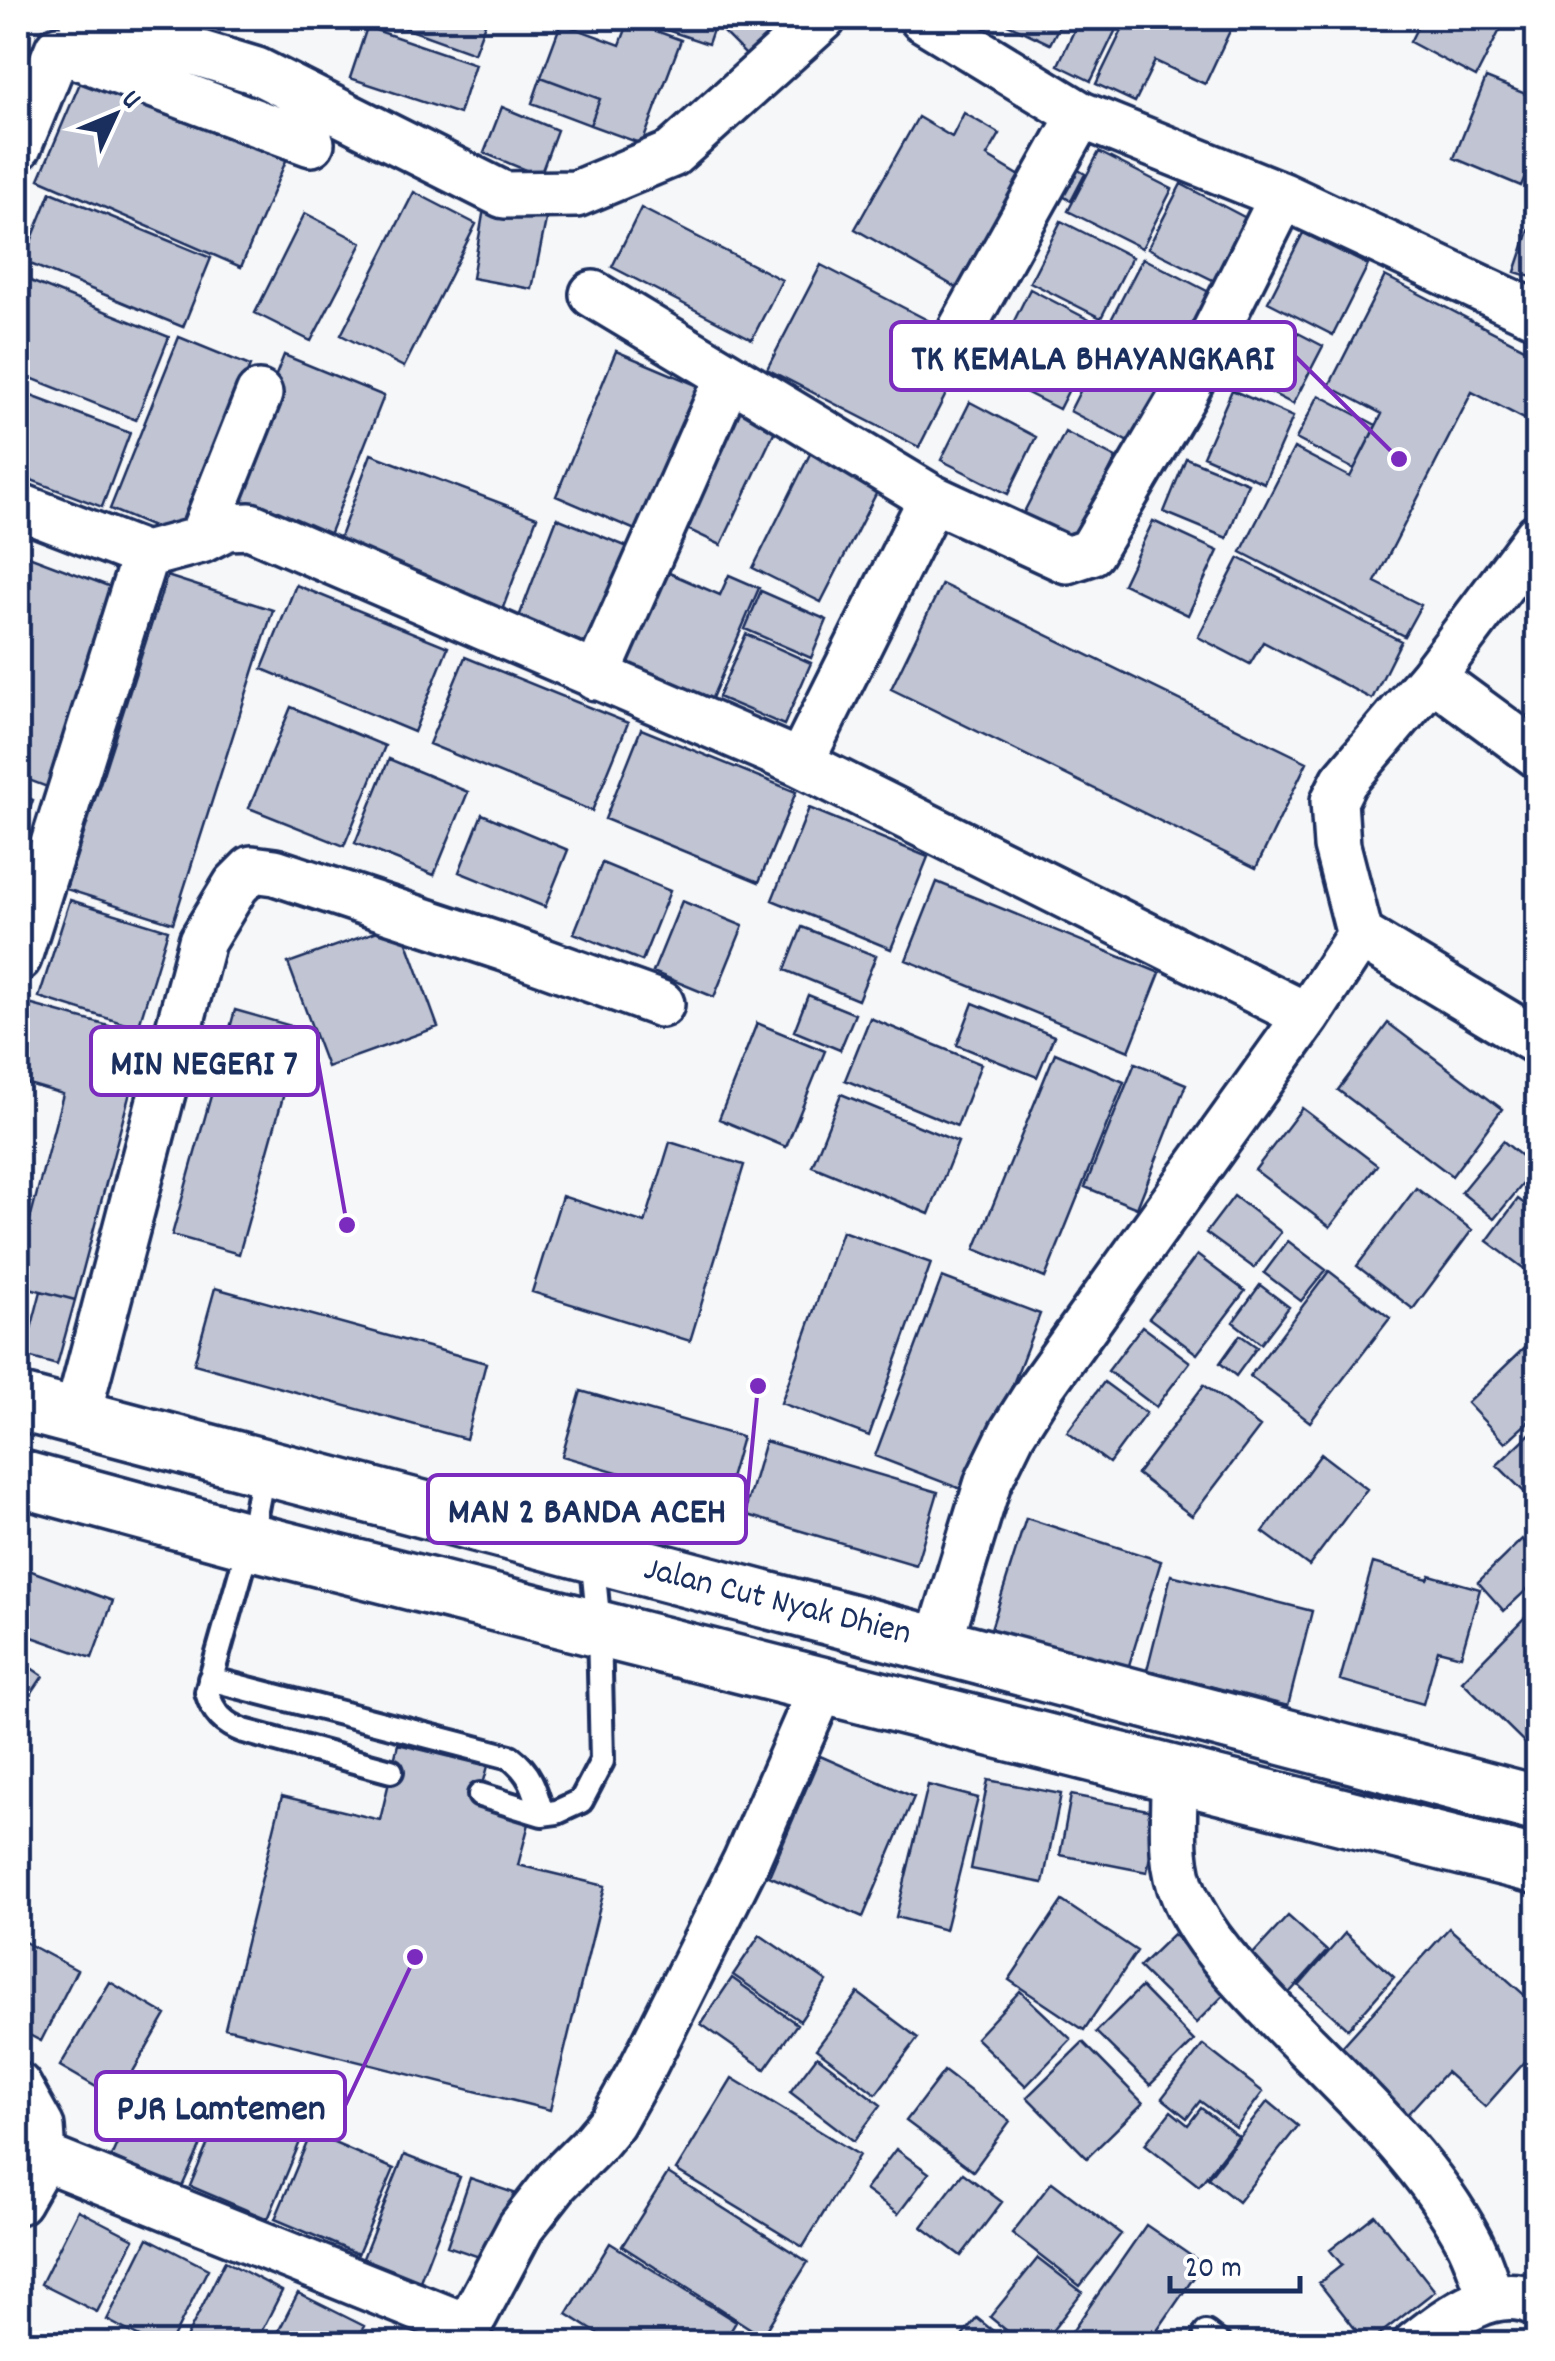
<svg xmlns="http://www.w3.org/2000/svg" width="1555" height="2361" viewBox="0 0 1555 2361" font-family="Dekko,sans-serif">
  <rect width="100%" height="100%" fill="#f6f7f9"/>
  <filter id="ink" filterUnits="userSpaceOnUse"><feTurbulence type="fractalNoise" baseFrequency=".01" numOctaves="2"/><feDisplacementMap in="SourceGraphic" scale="20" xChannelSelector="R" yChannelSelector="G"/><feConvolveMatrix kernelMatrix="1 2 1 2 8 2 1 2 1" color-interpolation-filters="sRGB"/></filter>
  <g filter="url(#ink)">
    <path fill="#c0c4d3" stroke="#1b2f5e" stroke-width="2.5" d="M405,18H487L474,53L402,27Z
      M652,18H717L708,44L649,24Z
      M726,18H771L783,30L751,60L717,26Z
      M995,18H1063L1050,44Z
      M1080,18L1121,19L1091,81L1058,65Z
      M1128,18H1236L1205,84L1155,61L1135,102L1096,84Z
      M1422,18H1506L1476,77L1410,42Z
      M629,21L681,40L642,144L590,125L600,99L541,77L561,23L620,45Z
      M367,27L475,64L459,114L350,78Z
      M86,69L288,156L241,267L39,179Z
      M541,77L600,99L590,125L532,103Z
      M1486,78L1538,99V145L1521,186L1454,158Z
      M502,107L557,130L540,176L484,153Z
      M964,113L1000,134L987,156L1020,176L957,288L855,229L918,117L952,137Z
      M1099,152L1172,189L1142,248L1068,211Z
      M1065,162L1085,174L1071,201L1050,188Z
      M1181,184L1246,218L1215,281L1148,248Z
      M51,192L211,258L183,327L23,261Z
      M414,192L476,224L404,367L341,335Z
      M485,203L547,215L532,289L472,278Z
      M1538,204V279L1515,272Z
      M641,208L782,280L752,339L612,267Z
      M305,213L362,243L311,341L255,313Z
      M1061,221L1132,257L1101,318L1030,282Z
      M1303,233L1368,265L1333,335L1268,302Z
      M1143,258L1209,292L1177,354L1111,320Z
      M821,265L972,343L919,447L767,369Z
      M18,276L169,337L136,420L18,373Z
      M1385,276L1538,355V426L1472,392L1375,582L1421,605L1404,636L1241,552L1294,448L1350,477L1382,414L1329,386Z
      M1030,289L1101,326L1059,409L988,373Z
      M1271,319L1323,346L1293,404L1241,377Z
      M1111,330L1176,364L1134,445L1070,411Z
      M179,337L250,366L179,538L110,509Z
      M616,351L701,387L640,532L556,496Z
      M284,355L384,396L325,545L224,505Z
      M1232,390L1293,417L1264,483L1203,456Z
      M18,391L130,433L102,507L18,475Z
      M1319,395L1376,425L1354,469L1296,439Z
      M970,402L1036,437L1008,494L941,460Z
      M741,407L778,424L721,545L685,528Z
      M1065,432L1116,458L1074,541L1023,514Z
      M811,452L880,486L821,602L753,568Z
      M371,454L537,517L501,613L335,550Z
      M1186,458L1248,483L1227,538L1164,512Z
      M557,518L640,552L602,650L519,617Z
      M1153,521L1218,551L1188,615L1123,584Z
      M18,552L127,593L55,790L18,776Z
      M1239,558L1401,641L1372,699L1263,642L1250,664L1198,637Z
      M667,572L720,595L729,575L759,588L709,705L626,669Z
      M167,576L273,610L173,923L66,889Z
      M942,584L1307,762L1256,868L891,689Z
      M296,585L448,647L414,732L262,669Z
      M761,591L827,620L811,658L745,629Z
      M746,634L811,663L784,725L718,697Z
      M465,657L628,723L592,811L429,744Z
      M291,707L385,746L344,846L249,808Z
      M641,729L796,792L759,882L605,819Z
      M389,759L468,792L434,875L355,843Z
      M18,794L33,800L18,844Z
      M809,808L928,857L891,949L772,900Z
      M482,814L568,850L545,907L459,872Z
      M602,863L670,891L642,961L574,933Z
      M937,882L1160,973L1129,1051L906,960Z
      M70,900L168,930L138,1028L39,997Z
      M682,901L743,926L714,997L653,972Z
      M400,923L438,1027L327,1067L288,963Z
      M802,927L876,956L858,1000L785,970Z
      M808,995L855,1014L840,1050L794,1031Z
      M18,1001L145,1036L75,1300L18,1285V1265L63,1094L18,1081Z
      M973,1003L1054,1036L1037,1077L957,1045Z
      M235,1010L302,1029L239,1254L172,1235Z
      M870,1018L981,1064L957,1126L845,1080Z
      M757,1023L825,1051L786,1147L719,1119Z
      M1388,1023L1502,1109L1452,1176L1338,1090Z
      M1055,1053L1124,1082L1045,1278L975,1249Z
      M1135,1063L1186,1084L1137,1208L1085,1187Z
      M841,1094L958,1142L929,1214L812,1166Z
      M1302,1108L1377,1165L1330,1227L1255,1170Z
      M1503,1141L1536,1168L1494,1219L1461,1192Z
      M670,1142L744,1165L690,1341L532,1292L562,1196L645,1223Z
      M1416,1188L1472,1230L1413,1309L1357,1266Z
      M1234,1196L1281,1232L1254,1268L1206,1233Z
      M1518,1199L1538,1214V1279L1487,1241Z
      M842,1231L931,1263L869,1436L781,1403Z
      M1288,1241L1326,1270L1301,1301L1264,1273Z
      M1197,1255L1245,1291L1197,1354L1149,1318Z
      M1329,1271L1390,1318L1310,1422L1250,1376Z
      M942,1277L1040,1314L971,1493L875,1456Z
      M1260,1285L1289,1307L1261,1344L1233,1322Z
      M215,1288L486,1363L466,1439L194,1364Z
      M41,1291L75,1300L57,1365L24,1356Z
      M1142,1326L1190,1362L1156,1407L1108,1371Z
      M1240,1335L1257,1347L1236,1376L1220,1363Z
      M1524,1348L1538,1362V1413L1505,1443L1467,1403Z
      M1104,1382L1146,1413L1109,1463L1067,1432Z
      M1204,1385L1260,1427L1192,1516L1137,1474Z
      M581,1391L742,1437L723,1503L562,1456Z
      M1538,1426V1486L1526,1494L1497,1465Z
      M765,1441L938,1492L916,1565L744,1514Z
      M1321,1454L1367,1489L1309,1566L1263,1532Z
      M1026,1518L1161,1561L1126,1675L990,1632Z
      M1522,1539L1538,1556V1579L1504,1611L1478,1582Z
      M1373,1563L1428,1579L1430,1575L1480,1589L1461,1656L1438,1650L1423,1704L1340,1680Z
      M18,1566L113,1601L92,1658L18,1632Z
      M1171,1575L1312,1611L1288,1706L1147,1670Z
      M1538,1604V1744L1532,1750L1462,1681Z
      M18,1659L43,1676L18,1713Z
      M398,1744L488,1766L477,1807L530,1820L518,1865L605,1886L550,2110L225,2028L282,1796L380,1820Z
      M820,1756L914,1797L863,1917L769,1876Z
      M988,1780L1061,1794L1043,1883L971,1869Z
      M928,1785L978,1798L945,1930L896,1917Z
      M1071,1795L1158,1812L1147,1872L1060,1855Z
      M1062,1901L1137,1951L1084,2030L1009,1980Z
      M1288,1916L1327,1951L1281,2002L1241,1967Z
      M1449,1928L1538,2007V2047L1485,2107L1446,2072L1401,2121L1332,2058Z
      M1345,1933L1394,1977L1348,2029L1299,1986Z
      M1173,1934L1229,1990L1196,2023L1139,1967Z
      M760,1935L827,1981L800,2021L733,1975Z
      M21,1940L77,1970L41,2041L18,2029V1947Z
      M732,1978L797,2024L765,2069L701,2024Z
      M110,1982L166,2015L117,2099L60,2066Z
      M1141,1987L1194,2041L1150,2085L1096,2032Z
      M1020,1991L1071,2039L1026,2086L976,2038Z
      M858,1993L918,2038L876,2094L816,2049Z
      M1083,2042L1143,2103L1087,2158L1027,2097Z
      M1203,2045L1263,2092L1236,2128L1200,2101L1187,2118L1162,2098Z
      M817,2056L881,2105L854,2141L790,2092Z
      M944,2071L1010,2121L973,2171L906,2121Z
      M732,2078L859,2155L803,2247L676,2170Z
      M146,2079L216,2111L181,2189L111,2157Z
      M1268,2101L1298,2126L1238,2202L1208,2178Z
      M224,2105L302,2137L268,2219L190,2186Z
      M1201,2108L1238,2136L1199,2186L1145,2144L1171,2111L1188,2125Z
      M311,2133L394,2169L358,2254L275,2219Z
      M896,2149L929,2173L898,2214L865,2190Z
      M404,2155L460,2177L420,2281L363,2258Z
      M668,2173L808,2262L762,2336L622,2246Z
      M963,2173L1002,2202L961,2256L922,2227Z
      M470,2178L514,2193L491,2261L447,2246Z
      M1052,2182L1121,2234L1080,2286L1012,2233Z
      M78,2210L134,2239L97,2312L41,2284Z
      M1375,2215L1435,2291L1367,2344L1319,2283L1342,2265L1330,2250Z
      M1146,2225L1203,2264L1148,2344H1073L1067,2339Z
      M148,2238L208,2269L170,2344H153L107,2320Z
      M610,2243L736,2322L723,2344H614L567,2314Z
      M1038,2258L1082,2292L1042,2344H1023L990,2317Z
      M225,2261L282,2291L255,2344H183Z
      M298,2293L364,2326L355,2344H272Z
      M977,2318L1009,2344H956Z
      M18,2323L58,2344H18Z"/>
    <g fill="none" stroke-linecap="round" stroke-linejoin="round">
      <g stroke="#1b2f5e" stroke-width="30">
        <path id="service" d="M264,1468L250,1541L207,1692C213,1713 224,1724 244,1731L391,1771
          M210,1679L510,1757C531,1773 535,1789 542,1814
          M480,1795L542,1814L557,1812L581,1801L602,1761L599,1627L592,1555
          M1206,2333L1220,2344"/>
      </g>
      <g stroke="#1b2f5e" stroke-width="52">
        <path id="minor" d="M82,18L257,71L504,195L576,194L672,154L823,18
          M922,18L1081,115L1283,196L1538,315
          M18,147L58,49L311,143
          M593,294L932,498L1067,560L1091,552L1184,394L1283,196
          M961,330L1081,115
          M18,506L145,555L201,540L227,527L250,526L800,763L1307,1016
          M201,540L259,394
          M596,677L729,376
          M1432,677L1538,755
          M800,763L932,498
          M1360,935L1538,1042
          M18,958L145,555
          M77,1416L202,941L236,885L252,869L275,872L505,948L661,1004
          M938,1645L988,1482L1012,1433L1043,1384L1307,1016L1360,935L1337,846L1334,801L1344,781L1432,677L1538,536
          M1174,1775C1175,1813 1168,1859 1184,1895C1204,1943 1247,1984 1282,2021C1348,2089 1424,2156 1469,2241C1478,2258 1484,2279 1491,2297
          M18,2086L41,2127L43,2157L467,2327
          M18,2201L43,2157
          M459,2344L521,2227L557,2181L591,2147L612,2122L643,2067L746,1861L823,1685
          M1416,2344C1448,2319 1496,2280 1538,2304"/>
      </g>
      <g stroke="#1b2f5e" stroke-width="62">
        <path id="trunk" d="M18,1402L1538,1804
          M18,1478L250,1541L1538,1866"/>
      </g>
      <use href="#service" stroke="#fff" stroke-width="22"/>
      <use href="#minor" stroke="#fff" stroke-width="45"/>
      <use href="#trunk" stroke="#fff" stroke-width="55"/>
    </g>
  </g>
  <g text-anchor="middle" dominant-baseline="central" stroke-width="10" stroke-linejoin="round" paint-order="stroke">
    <g font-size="35" fill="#1b2f5e" stroke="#fff">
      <text transform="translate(777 1603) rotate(14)">Jalan Cut Nyak Dhien</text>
    </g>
  </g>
  <path fill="none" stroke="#7b2cbf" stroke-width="4" d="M1399 459L1295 356M347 1225L318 1061M758 1386L746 1509M415 1957L345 2106"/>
  <g fill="#7b2cbf" stroke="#fff" stroke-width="4">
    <circle cx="1399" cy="459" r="10"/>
    <circle cx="347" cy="1225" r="10"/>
    <circle cx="758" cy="1386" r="10"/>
    <circle cx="415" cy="1957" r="10"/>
  </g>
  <g fill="#fff" stroke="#7b2cbf" stroke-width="4">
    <rect x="891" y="322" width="404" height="68" rx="10"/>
    <rect x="91" y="1027" width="227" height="68" rx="10"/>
    <rect x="428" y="1475" width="318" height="68" rx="10"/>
    <rect x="96" y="2072" width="249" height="68" rx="10"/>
  </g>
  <g font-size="38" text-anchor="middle" font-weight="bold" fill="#1b2f5e">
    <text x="1093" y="369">TK KEMALA BHAYANGKARI</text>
    <text x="204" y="1074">MIN NEGERI 7</text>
    <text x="587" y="1522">MAN 2 BANDA ACEH</text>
    <text x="221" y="2119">PJR Lamtemen</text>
  </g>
  <rect width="1555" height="2361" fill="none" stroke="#fff" stroke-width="60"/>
  <rect x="30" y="30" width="1495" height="2301" fill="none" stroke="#1b2f5e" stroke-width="4" filter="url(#ink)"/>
  <g transform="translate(115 115) rotate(46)" stroke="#ffffff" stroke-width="8" paint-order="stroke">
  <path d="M0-8L18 38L0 25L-18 38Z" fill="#1b2f5e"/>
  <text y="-15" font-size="28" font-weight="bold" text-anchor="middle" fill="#1b2f5e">U</text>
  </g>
  <path d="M1170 2276v15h130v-15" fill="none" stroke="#1b2f5e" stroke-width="5"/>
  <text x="1185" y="2276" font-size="30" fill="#1b2f5e" stroke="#ffffff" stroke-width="8" paint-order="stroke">20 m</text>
</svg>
